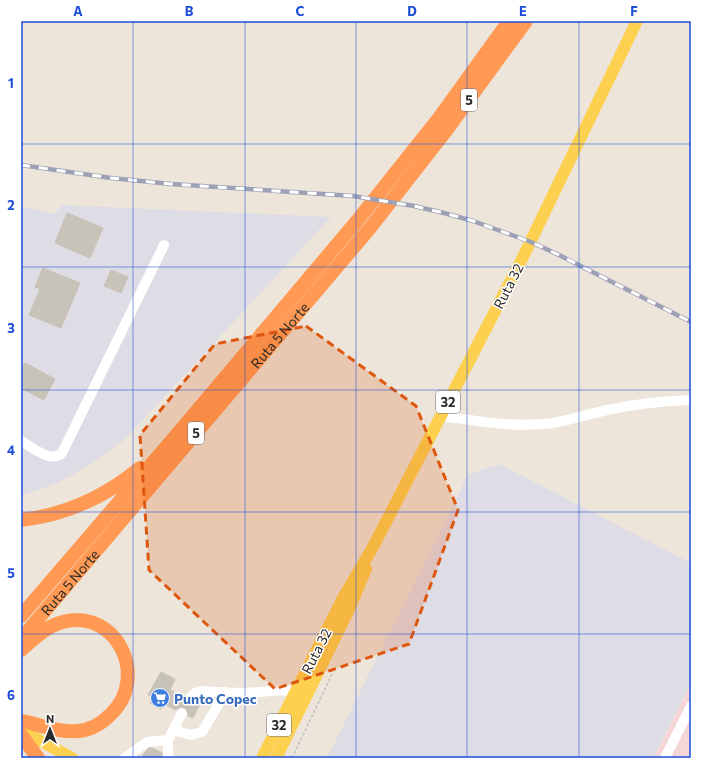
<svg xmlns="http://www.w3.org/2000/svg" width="712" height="779" viewBox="0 0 712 779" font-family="Commissioner,sans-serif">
  <rect width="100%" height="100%" fill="#ede5da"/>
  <path fill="#dedce5" d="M62,205L331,217L124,440L97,460L69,477L54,484L21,496V206L54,214Z
    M499,464L691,563V684L653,758H327L468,475Z"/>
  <path fill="#f5d6d9" d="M691,684V758H654Z"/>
  <path fill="#c8c3b9" stroke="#c9c1b4" d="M67,213L103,228L90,258L55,243Z
    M43,268L80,283L61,328L29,315L40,289L35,287Z
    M111,270L128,277L121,293L104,286Z
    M25,363L55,379L44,400L21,388V370Z
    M161,672L175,679L170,690L183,696V700L185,704L190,705L195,702L200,704L193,718L188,716V710L185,707H179L176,710L164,704L161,709L150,703L153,697L148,695Z
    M149,748H152L162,753V758H141L145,752Z"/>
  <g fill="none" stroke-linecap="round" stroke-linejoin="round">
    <path stroke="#c6c0b7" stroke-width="10" stroke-dasharray="10 5" stroke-linecap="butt" d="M182,713L189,699"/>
    <path stroke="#c8c8c8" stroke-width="2" stroke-dasharray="3 2" stroke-linecap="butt" d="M292,758L332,674L333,668"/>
    <path stroke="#fff" stroke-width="10" d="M441,416C478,421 516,428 553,423C571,420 589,414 607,410C634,404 663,401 691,400
      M21,441C32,447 51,464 62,453L164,245
      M189,699L195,693L201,691C215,692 230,693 245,693C264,693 283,686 301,695
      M173,730L191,735L202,732L226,692
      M125,758L147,742L168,740
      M168,758V740L182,713
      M665,758L691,706"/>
    <path stroke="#fdd04f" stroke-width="12" d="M21,730L72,758
      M262,758L343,598L373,547L523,257L637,21
      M276,758L351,605L366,569"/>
    <g stroke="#ff9954" stroke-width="14">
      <path d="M21,520C66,515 105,497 140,468"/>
      <path d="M21,616L180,431L357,221L439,118L509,21"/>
      <path id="s1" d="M21,639L370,228L445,132L526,21"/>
      <path d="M21,650C31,641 40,632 52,626C110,598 154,674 110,715C101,724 90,730 78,731C58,733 40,724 21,721"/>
      <path d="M21,735L38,758"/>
    </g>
    <g stroke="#9da1b6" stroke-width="4.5">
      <path id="rail" d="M21,165L111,178L171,184L353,196L414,206L444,213L473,221L531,242L559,255L691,322"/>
    </g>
    <use href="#rail" stroke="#fff" stroke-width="3" stroke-dasharray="9" stroke-linecap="butt"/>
  </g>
  <path fill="#de570e" fill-opacity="0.2" stroke="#de570e" stroke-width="3" stroke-dasharray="8 5" stroke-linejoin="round" d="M306,326L416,406L458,510L409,644L275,689L149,570L140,435L215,344Z"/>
  <path fill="none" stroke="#1d4ed8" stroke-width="1" stroke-opacity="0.55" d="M133,21V758M245,21V758M356,21V758M467,21V758M579,21V758M21,144H691M21,267H691M21,390H691M21,512H691M21,634H691"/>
  <defs>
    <g id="supermarket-disc" transform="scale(1)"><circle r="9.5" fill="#3f7fe0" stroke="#fff"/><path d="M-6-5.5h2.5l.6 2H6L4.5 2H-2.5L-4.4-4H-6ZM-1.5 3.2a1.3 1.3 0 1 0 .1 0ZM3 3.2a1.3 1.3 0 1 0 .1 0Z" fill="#fff"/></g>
  </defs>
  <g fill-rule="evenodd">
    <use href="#supermarket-disc" x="160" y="698"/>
  </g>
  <g text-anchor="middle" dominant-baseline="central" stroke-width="3" stroke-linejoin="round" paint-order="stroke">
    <g fill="#fff" stroke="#6a6a6a" stroke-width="1">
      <rect x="461" y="89" width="16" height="22" rx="3"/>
      <rect x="436" y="391" width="24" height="22" rx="3"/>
      <rect x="188" y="422" width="16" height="22" rx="3"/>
      <rect x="267" y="714" width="24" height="22" rx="3"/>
    </g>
    <g font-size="13" font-weight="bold" fill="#2a2a2a">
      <text x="469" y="100">5</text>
      <text x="448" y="402">32</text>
      <text x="196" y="433">5</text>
      <text x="279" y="725">32</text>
    </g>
    <g font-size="14" fill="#2a2a2a" stroke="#fff">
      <text transform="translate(508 286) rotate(-63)">Ruta 32</text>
      <text stroke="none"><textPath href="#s1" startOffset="399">Ruta 5 Norte</textPath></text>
      <text stroke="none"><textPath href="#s1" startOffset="75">Ruta 5 Norte</textPath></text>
      <text transform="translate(316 651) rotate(-63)">Ruta 32</text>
    </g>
    <g font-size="14" font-weight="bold" fill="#366cbe" stroke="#fff" text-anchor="start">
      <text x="174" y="698">Punto Copec</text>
    </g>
  </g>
  <rect width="712" height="779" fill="none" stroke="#ffffff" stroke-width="44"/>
  <g transform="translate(50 729)" stroke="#ffffff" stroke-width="3" paint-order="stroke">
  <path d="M0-3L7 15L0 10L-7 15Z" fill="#2a2a2a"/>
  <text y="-6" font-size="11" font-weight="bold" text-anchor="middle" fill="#2a2a2a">N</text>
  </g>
  <rect x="22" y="22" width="668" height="735" fill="none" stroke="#1d4ed8" stroke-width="1.5"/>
  <g font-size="13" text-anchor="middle" font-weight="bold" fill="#1d4ed8">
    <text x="78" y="16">A</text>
    <text x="189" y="16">B</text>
    <text x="300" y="16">C</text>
    <text x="412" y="16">D</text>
    <text x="523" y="16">E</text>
    <text x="634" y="16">F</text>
    <text x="11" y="88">1</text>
    <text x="11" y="210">2</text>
    <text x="11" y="333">3</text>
    <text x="11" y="455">4</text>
    <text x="11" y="578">5</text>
    <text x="11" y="700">6</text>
  </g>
</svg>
